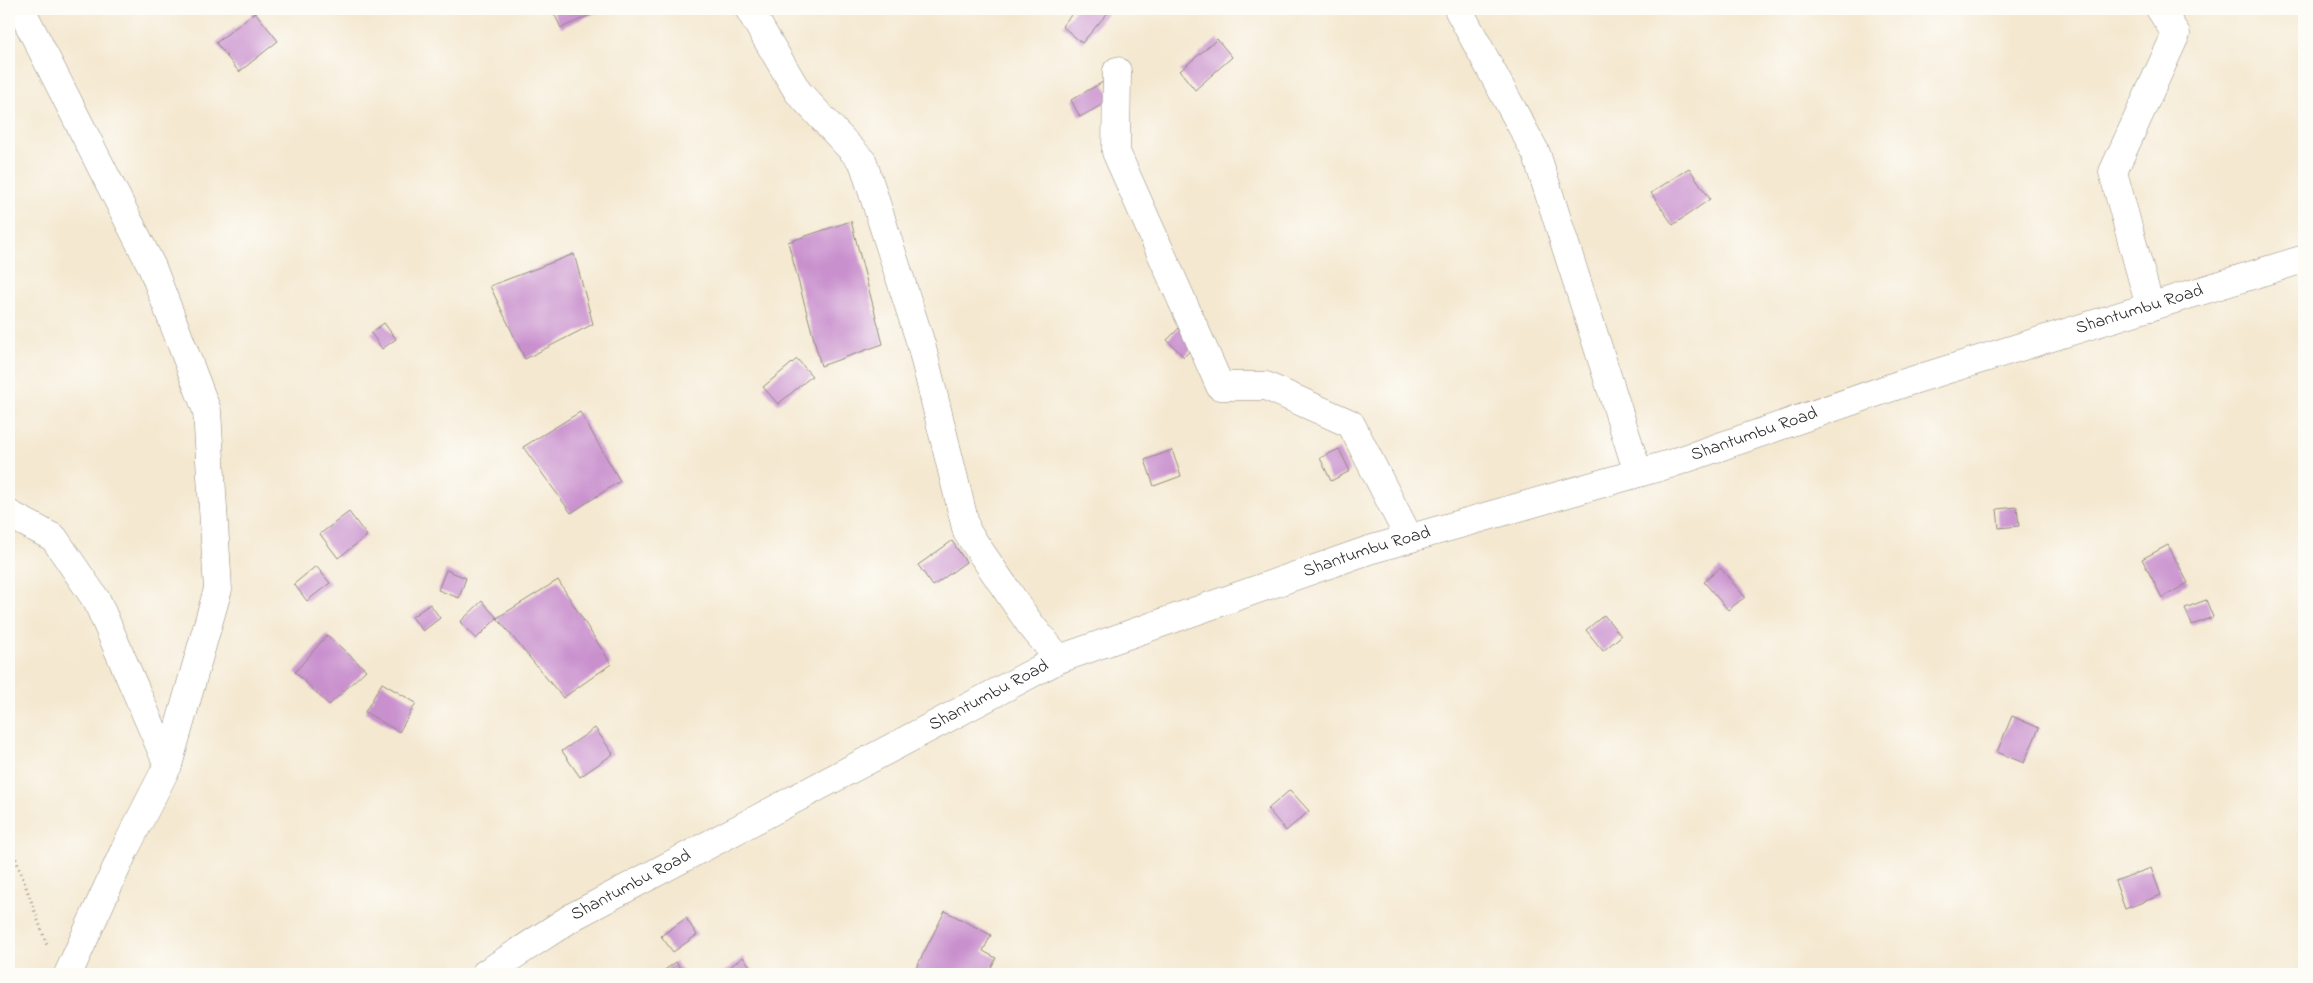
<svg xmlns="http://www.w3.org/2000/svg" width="2313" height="983" viewBox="0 0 2313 983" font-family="'Indie Flower',sans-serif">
  <rect width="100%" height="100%" fill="#fdfcf7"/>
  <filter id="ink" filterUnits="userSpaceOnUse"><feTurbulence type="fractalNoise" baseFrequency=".02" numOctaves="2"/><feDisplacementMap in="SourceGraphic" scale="10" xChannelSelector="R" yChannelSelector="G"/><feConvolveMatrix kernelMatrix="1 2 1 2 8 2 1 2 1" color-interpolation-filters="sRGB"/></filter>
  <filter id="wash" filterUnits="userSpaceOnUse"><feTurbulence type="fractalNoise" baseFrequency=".0096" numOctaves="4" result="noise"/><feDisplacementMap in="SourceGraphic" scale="20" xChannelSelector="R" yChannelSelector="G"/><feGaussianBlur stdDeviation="1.12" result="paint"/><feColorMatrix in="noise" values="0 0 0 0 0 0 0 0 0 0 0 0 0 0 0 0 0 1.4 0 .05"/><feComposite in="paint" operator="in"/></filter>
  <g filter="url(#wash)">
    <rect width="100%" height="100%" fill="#f4e8d0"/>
    <g id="blocks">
      <path fill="#c990ce" d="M552,9H604L561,28Z
        M1076,9H1111L1082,43L1062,26Z
        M255,12L278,41L239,72L216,43Z
        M1217,39L1232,57L1195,90L1180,71Z
        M1103,82L1112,99L1080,117L1071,100Z
        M1689,168L1710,199L1673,225L1651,193Z
        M851,221L883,344L821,366L788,242Z
        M574,254L593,324L525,359L490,286Z
        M384,323L396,339L382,349L371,333Z
        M1181,326L1198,342L1184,357L1167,340Z
        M797,359L812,376L778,404L763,387Z
        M580,412L620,481L571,513L523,447Z
        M1339,449L1350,471L1331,481L1320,458Z
        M1172,450L1181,476L1154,486L1145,460Z
        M2017,507L2019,526L1999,528L1997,509Z
        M349,512L367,536L338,558L320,534Z
        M952,541L966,562L933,586L918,565Z
        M2168,545L2188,583L2162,598L2142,559Z
        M316,566L330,583L307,601L294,584Z
        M1720,568L1745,597L1728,610L1704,582Z
        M446,570L466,578L459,598L438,590Z
        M558,580L611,664L563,698L497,618L476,639L460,622L482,601L497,618Z
        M2206,600L2213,617L2192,625L2185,608Z
        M430,604L440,618L423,631L412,617Z
        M1604,615L1621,636L1603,651L1586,630Z
        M327,635L366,670L329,705L295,672Z
        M382,683L416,703L399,732L365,712Z
        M2012,716L2039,728L2024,763L1997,752Z
        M595,728L613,754L580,777L562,751Z
        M1290,790L1309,811L1286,831L1268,809Z
        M2151,868L2161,895L2125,909L2115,881Z
        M945,911L991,935L983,951L996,958L988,974H913Z
        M686,918L697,935L673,952L661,936Z
        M743,957L756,974H721Z
        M676,962L684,974H659Z"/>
    </g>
  </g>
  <g filter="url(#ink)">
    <use href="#blocks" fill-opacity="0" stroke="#908a7e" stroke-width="1"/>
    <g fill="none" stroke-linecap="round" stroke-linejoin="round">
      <g stroke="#908a7e" stroke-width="29">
        <g id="minor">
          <path d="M21,9L152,267L207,411L218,589L168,765L124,851L68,974"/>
          <path d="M749,9L798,92L863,162L921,344L967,532L1030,624L1059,659"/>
          <path d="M1458,9L1536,153L1638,473"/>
          <path d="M1117,71L1116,152L1220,386H1266L1351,424L1409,538"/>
          <path d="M2150,307L2113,172L2176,34L2160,9"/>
          <path d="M9,514L54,538L97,601L168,765"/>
          <path id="s1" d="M485,974L574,916L1059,659L1369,550L1670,464L1904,383L2304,259"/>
        </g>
      </g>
      <path stroke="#908a7e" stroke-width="3" stroke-dasharray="1 4" stroke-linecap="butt" d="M9,840L47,945"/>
      <use href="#minor" stroke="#fff" stroke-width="28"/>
    </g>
  </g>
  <g text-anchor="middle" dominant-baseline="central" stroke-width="5" stroke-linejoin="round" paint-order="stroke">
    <g font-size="18" fill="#2b2b2b" stroke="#fdfcf7">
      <text stroke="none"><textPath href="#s1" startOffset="1791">Shantumbu Road</textPath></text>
      <text stroke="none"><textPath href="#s1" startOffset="1386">Shantumbu Road</textPath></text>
      <text stroke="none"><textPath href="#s1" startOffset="981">Shantumbu Road</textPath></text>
      <text stroke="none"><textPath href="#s1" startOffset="576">Shantumbu Road</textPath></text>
      <text stroke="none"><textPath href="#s1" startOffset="171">Shantumbu Road</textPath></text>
    </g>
  </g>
  <rect width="2313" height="983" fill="none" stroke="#fdfcf7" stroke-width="30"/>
</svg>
